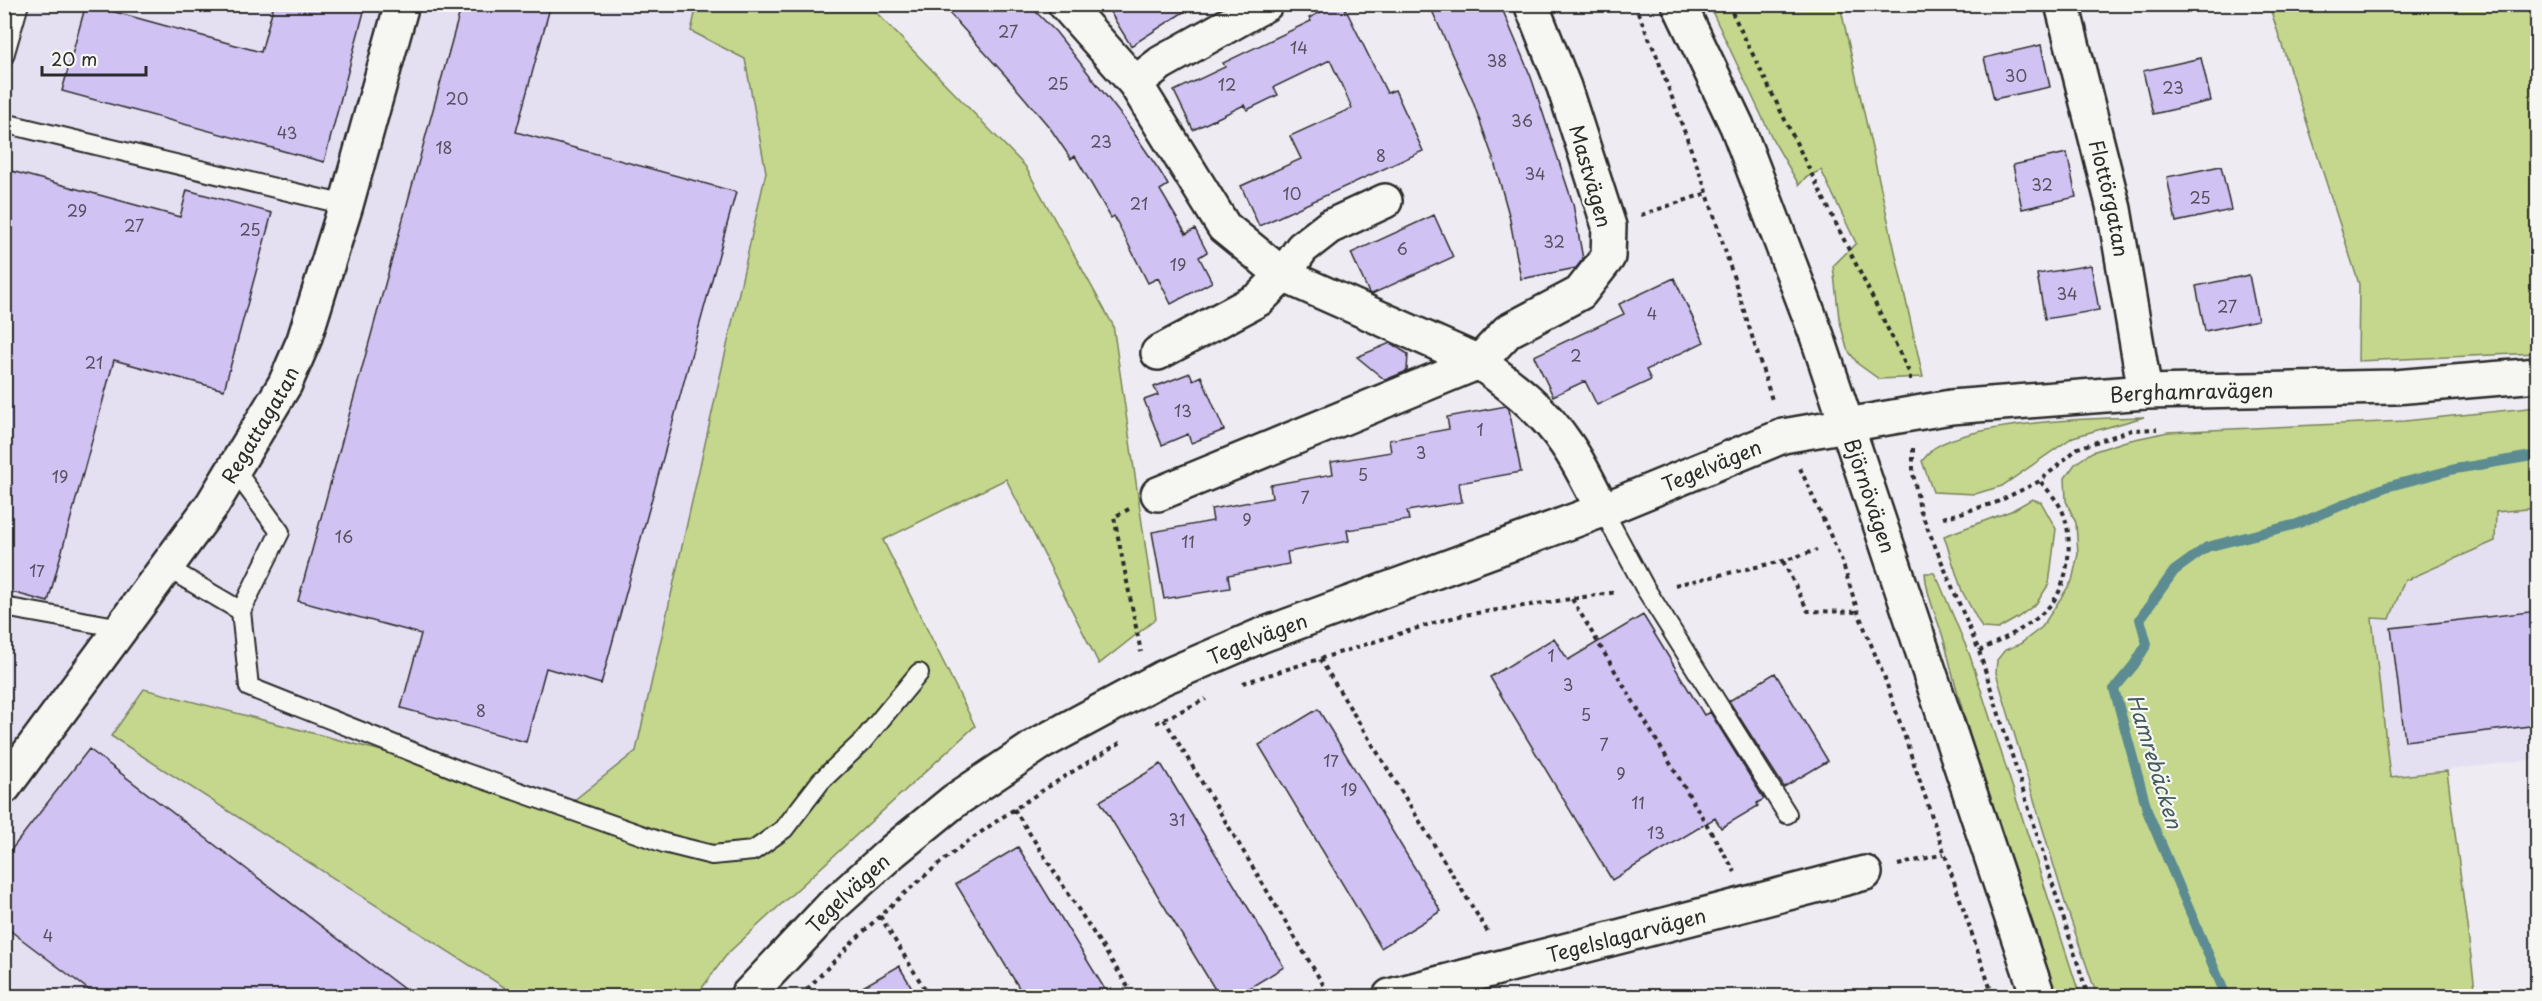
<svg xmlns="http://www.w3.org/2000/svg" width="2542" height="1001" viewBox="0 0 2542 1001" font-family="'Playpen Sans',sans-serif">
  <rect width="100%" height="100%" fill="#eeecf2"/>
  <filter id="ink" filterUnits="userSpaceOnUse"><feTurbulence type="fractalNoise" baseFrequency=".0167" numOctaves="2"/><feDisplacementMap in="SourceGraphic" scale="12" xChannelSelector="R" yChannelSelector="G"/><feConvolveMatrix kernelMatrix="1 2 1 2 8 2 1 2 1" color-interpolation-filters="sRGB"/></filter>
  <g filter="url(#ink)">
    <path fill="#e5dff2" d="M5,5H697L691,31L745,59L766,171L636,750L574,801L145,689L111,736L518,996H25L5,981Z
      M2537,479V759L2390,777L2360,501Z"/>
    <path fill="#c4d78c" stroke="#78815c" stroke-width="1.5" d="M697,5H869L1025,166L1113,325L1156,619L1099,664L1006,479L883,540L975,726L728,953L696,996H518L111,736L144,689L573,801L636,751L766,172L745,59L691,31Z
      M1709,5H1840L1923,377L1879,379L1858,364L1847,349L1839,318L1833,266L1856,243L1821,170L1805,178L1799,185L1773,140Z
      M2269,5H2537V353L2358,361L2359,284Z
      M2537,407V508L2496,512L2495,541L2404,581L2390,619L2372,618L2390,777L2447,771L2476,996H2097L2066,906L1996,673L1997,660L2005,650L2020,644L2042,627L2072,581L2078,554L2076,523L2066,501L2065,478L2075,464L2092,452L2126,441L2168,432L2405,421Z
      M2144,417L2073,437L2002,486L1975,494L1933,492L1922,461C1926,457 1930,451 1934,448C1973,422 2096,418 2144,417Z
      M2032,499L2041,502L2056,529L2049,584L2036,604L2017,618L1998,629L1982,628L1962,591L1944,536L2011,511Z
      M1925,573H1934L1939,582L1970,656L2080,996H2057C2018,881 1975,766 1946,648C1940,623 1927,600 1925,573Z"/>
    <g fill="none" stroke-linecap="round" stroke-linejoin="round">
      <path stroke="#5b8c91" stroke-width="10" d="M2226,996L2148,813L2114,689L2134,665L2147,644L2140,619L2174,571L2207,547L2297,524L2386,487L2455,469L2538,455"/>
    </g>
    <path fill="#d0c2f3" stroke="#2b2b2b" stroke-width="1.5" d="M86,4L261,52L274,4H366L324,162L62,91Z
      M462,4H551L516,132L736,192L601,684L546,668L526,742L401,708L421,634L298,601Z
      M941,4H1028L1056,32L1125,120L1161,173L1168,185L1160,190L1186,234L1195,229L1207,252L1199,257L1212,282L1171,304L1158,278L1148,283L1114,216L1111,218L1075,156L1071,159L1050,128L1005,75Z
      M1105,4H1196L1131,46Z
      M1336,4H1343L1387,93L1395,90L1423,151L1259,226L1241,186L1301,159L1290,136L1352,108L1330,60L1274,87L1278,95L1247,110L1244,105L1193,130L1174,91L1225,67L1223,63L1311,21L1309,18Z
      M1429,4H1500L1531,77L1573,204L1583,259L1576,268L1521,279L1509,215L1493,158L1472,99Z
      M2041,45L2050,87L1994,99L1984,58Z
      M2201,58L2211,101L2153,114L2143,71Z
      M2067,153L2076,197L2022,209L2013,165Z
      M2221,166L2231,210L2176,222L2167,177Z
      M4,169L180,217L187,190L272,213L224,390L114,360L48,602L4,590Z
      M1434,215L1453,257L1372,294L1369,293L1351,253Z
      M2091,265L2099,310L2045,319L2037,274Z
      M2249,275L2258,320L2205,331L2196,286Z
      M1674,278L1704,342L1646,370L1651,380L1597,405L1585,381L1553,396L1534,356L1624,314L1619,304Z
      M1390,343L1408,354L1407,371L1385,380L1357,357Z
      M1190,373L1193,380L1201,376L1224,430L1191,443L1188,434L1162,445L1144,400L1158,395L1154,387Z
      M1506,406L1509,409L1521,472L1459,483L1462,502L1407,511L1409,520L1347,530L1349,541L1287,552L1289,564L1228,575L1230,588L1164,599L1152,532L1213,521L1211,509L1272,498L1270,485L1333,474L1331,462L1391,452L1389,440L1449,429L1447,417Z
      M2538,611V725L2405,741L2391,628Z
      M1643,615L1704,715L1710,712L1764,799L1757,803L1758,806L1721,828L1715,818L1612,880L1490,677L1554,638L1568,660Z
      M1775,673L1828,761L1784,787L1729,701Z
      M1318,709L1441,911L1381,948L1259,745Z
      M89,749L413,996H97L4,926V859Z
      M1161,764L1284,967L1236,996H1219L1100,801Z
      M1018,847L1109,996H1024L956,884Z
      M899,966L917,996H847Z"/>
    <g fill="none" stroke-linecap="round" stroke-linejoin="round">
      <g stroke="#2b2b2b" stroke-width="22">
        <path id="lane" d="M4,56L19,4
          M4,123L346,205
          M1603,510L1645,588L1787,814
          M166,567L241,611L280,532L234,469
          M4,607L122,628
          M241,611L249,687L463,772L664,843L712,855L753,851L784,829L821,781L862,742L919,673"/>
      </g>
      <g stroke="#2b2b2b" stroke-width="38">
        <g id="street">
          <path d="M1065,4L1135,83L1224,227L1283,275L1479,362C1512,386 1544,410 1567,445C1581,465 1591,488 1603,510"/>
          <path id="s1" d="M2062,4L2114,209L2145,392"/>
          <path d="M1135,83L1161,63L1266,4"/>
          <path d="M1158,353L1259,299L1283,275L1302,248L1329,227L1385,201"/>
          <path d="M1158,494L1479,362L1508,331L1580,293L1608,257L1609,226L1564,87L1531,4"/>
          <path id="s2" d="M4,787L212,505L285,384L304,340L346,205L402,4"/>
          <path id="s3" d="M747,996L832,906L893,851L954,801L1039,744L1162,678L1260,636L1603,510L1783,436L1951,407L2145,392L2395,387L2538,375"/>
          <path id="s4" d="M1390,996L1865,873"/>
        </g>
      </g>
      <g stroke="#2b2b2b" stroke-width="38">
        <g id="secondary">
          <path id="s5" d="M1679,4L1737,126L1817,336L2038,996"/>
        </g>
      </g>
      <path stroke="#2b2b2b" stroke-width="4" stroke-dasharray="4.5 4.5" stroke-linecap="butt" d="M1634,4L1656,54L1707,193L1773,403
        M1728,4L1910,374V380
        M1641,215L1707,193
        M1913,448V473L1920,510L1979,651L2088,996
        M1800,468L1842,561L1858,612L1885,679L1909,749L1993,996
        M1129,509L1114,517L1141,652
        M1943,518L1995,503L2040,481L2078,448L2132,430L2157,429
        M1783,561L1808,611L1858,612
        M1675,585L1783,561L1817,550
        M1572,599L1735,872
        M1979,651C2005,638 2033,626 2052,603C2069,582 2073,540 2064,515C2059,501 2049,492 2040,481
        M1320,659L1489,934
        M1243,683L1440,621L1464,615L1617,592
        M1164,719L1330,996
        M1156,723L1206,699
        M1014,809L1134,996
        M1898,865L1944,854
        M880,916L929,996
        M801,996C850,943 904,890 962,846C1013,808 1068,774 1123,741"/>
      <use href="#lane" stroke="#f6f6f2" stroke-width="18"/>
      <use href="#street" stroke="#f6f6f2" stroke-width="33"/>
      <use href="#secondary" stroke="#f6f6f2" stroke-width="33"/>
    </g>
  </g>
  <g text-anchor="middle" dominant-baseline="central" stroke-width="4.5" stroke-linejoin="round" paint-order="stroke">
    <g font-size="16" fill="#54515d">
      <text x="1008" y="31">27</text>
      <text x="1299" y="47">14</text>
      <text x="1497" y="60">38</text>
      <text x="2016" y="75">30</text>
      <text x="1058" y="83">25</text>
      <text x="1227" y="84">12</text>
      <text x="2173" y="87">23</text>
      <text x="457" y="98">20</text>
      <text x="1522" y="120">36</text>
      <text x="287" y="132">43</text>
      <text x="1101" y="141">23</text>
      <text x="444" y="147">18</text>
      <text x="1381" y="155">8</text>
      <text x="1535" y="173">34</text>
      <text x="2042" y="184">32</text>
      <text x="1292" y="193">10</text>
      <text x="2200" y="197">25</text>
      <text x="1139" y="203">21</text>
      <text x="77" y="210">29</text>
      <text x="134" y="225">27</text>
      <text x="250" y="229">25</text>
      <text x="1554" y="241">32</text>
      <text x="1402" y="248">6</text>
      <text x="1178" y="264">19</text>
      <text x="2067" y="293">34</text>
      <text x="2227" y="306">27</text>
      <text x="1652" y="313">4</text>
      <text x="1576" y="355">2</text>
      <text x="94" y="362">21</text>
      <text x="1183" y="410">13</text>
      <text x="1480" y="429">1</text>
      <text x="1421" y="452">3</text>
      <text x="1363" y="474">5</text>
      <text x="60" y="476">19</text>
      <text x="1305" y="497">7</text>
      <text x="1247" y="519">9</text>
      <text x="344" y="536">16</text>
      <text x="1188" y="541">11</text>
      <text x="37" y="570">17</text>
      <text x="1551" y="655">1</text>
      <text x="1568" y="684">3</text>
      <text x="481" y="710">8</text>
      <text x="1586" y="714">5</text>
      <text x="1604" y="744">7</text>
      <text x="1331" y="760">17</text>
      <text x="1621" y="773">9</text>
      <text x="1349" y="789">19</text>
      <text x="1638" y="802">11</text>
      <text x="1177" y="819">31</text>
      <text x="1656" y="832">13</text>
      <text x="48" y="935">4</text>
    </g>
    <g font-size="20" fill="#2b2b2b" stroke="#f6f6f2">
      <text transform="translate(1591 176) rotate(74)">Mastvägen</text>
      <text stroke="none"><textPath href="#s1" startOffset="200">Flottörgatan</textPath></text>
      <text stroke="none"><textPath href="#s3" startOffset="1605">Berghamravägen</textPath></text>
      <text stroke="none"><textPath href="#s2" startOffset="444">Regattagatan</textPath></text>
      <text stroke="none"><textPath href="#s3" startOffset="1116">Tegelvägen</textPath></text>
      <text stroke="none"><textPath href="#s5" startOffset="528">Björnövägen</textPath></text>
      <text stroke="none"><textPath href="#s3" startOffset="630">Tegelvägen</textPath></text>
      <text stroke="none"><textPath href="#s3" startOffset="144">Tegelvägen</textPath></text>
      <text stroke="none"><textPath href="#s4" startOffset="244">Tegelslagarvägen</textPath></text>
    </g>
    <g font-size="21" font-style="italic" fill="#435b5e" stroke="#f6f6f2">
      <text transform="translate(2156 761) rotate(73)">Hamrebäcken</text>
    </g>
  </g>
  <rect width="2542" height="1001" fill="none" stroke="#f6f6f2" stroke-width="24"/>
  <rect x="12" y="12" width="2518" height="977" fill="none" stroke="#2b2b2b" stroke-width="2" filter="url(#ink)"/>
  <path d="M42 66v9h104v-9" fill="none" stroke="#2b2b2b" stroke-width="3"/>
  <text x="51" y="66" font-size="18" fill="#2b2b2b" stroke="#f6f6f2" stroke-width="4.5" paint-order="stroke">20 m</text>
</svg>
